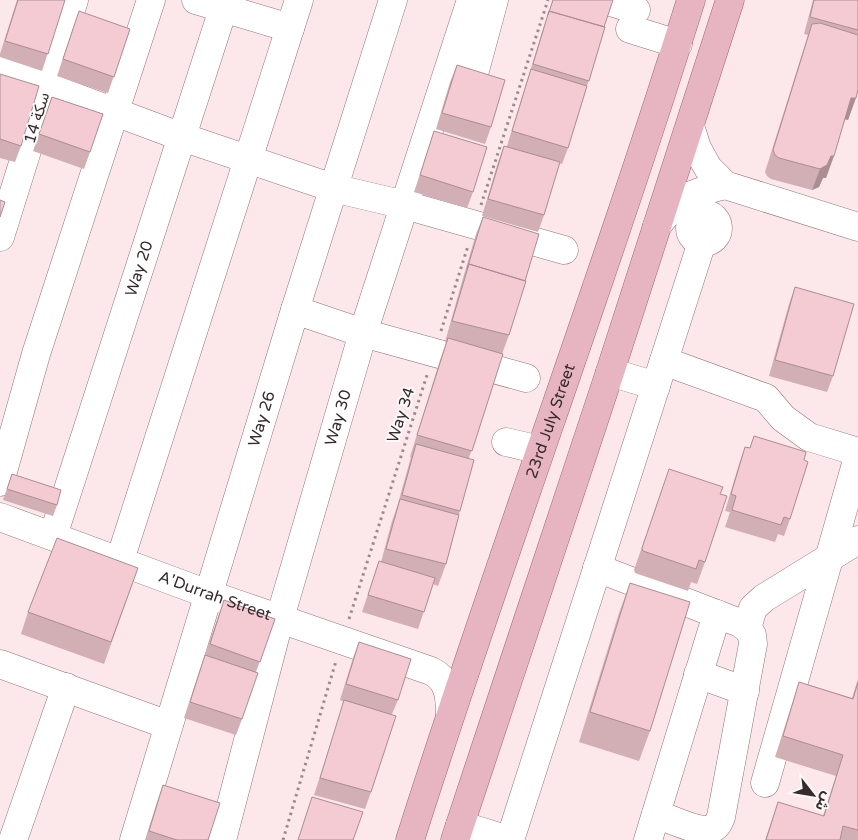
<svg xmlns="http://www.w3.org/2000/svg" width="858" height="840" viewBox="0 0 858 840" font-family="'Varela Round','Noto Sans Arabic',sans-serif">
  <rect width="100%" height="100%" fill="#fce7eb"/>
  <g fill="none" stroke-linecap="round" stroke-linejoin="round">
    <g stroke="#92747a" stroke-width="29">
      <g id="minor">
        <path d="M196,0L290,28"/>
        <path d="M604,0L636,10"/>
        <path d="M630,29L678,44"/>
        <path d="M0,69L182,137L333,188L405,205L564,250"/>
        <path d="M474,74L494,0"/>
        <path d="M690,126L697,148L708,168L725,185L858,227"/>
        <circle cx="704" cy="228" r="14"/>
        <path d="M657,226C679,196 690,194 725,185"/>
        <path d="M0,237L74,0"/>
        <path d="M295,310L363,333L526,378"/>
        <path d="M664,361L766,398L783,418L809,437L858,452"/>
        <path d="M610,372L656,386"/>
        <path d="M506,442L540,450"/>
        <path d="M0,482L36,354L151,0"/>
        <path id="s1" d="M0,517L208,594L431,671C448,679 450,696 450,713"/>
        <path id="s2" d="M53,536L226,0"/>
        <path d="M120,560L299,0"/>
        <path d="M597,568L740,623L747,628L752,635L753,644L721,817C719,822 717,827 711,829C701,834 668,818 656,814"/>
        <path d="M747,628L753,608L764,598L858,540"/>
        <path d="M0,664L168,725"/>
        <path d="M698,674L745,691"/>
        <path d="M765,783L858,457"/>
        <path d="M460,825L509,840"/>
        <path d="M13,840L66,687"/>
        <path id="s3" d="M134,840L295,310L393,0"/>
        <path id="s4" d="M222,840L280,618L363,333L471,0"/>
        <path d="M510,840L702,242"/>
        <path d="M648,840L717,614"/>
      </g>
    </g>
    <g stroke="#9e6573" stroke-width="29">
      <g id="major">
        <path id="s5" d="M410,840C499,559 603,282 691,0"/>
        <path d="M455,840L610,372L730,0"/>
      </g>
    </g>
    <path stroke="#9c8b8e" stroke-width="3" stroke-dasharray="2.5 4" stroke-linecap="butt" d="M481,205L548,0
      M441,331L468,246
      M349,619L427,375
      M283,840L336,661"/>
    <use href="#minor" stroke="#fff" stroke-width="28"/>
    <use href="#major" stroke="#e6b5c1" stroke-width="28"/>
  </g>
  <path fill="#d2aeb5" d="M17,0H65L42,71L0,57V54Z
    M553,0L605,27L568,148L562,164L559,163L544,215L538,232L482,216L498,162L504,146H507L542,32Z
    M813,0H858V89L848,120L845,119L826,178H823L819,187L812,190L771,179L767,176L765,172L808,35L804,34Z
    M73,28L130,29L108,93L57,76Z
    M457,65L491,127L485,144L436,129L450,82Z
    M0,74L21,146L15,162L0,158Z
    M52,97L90,152L84,169L33,151Z
    M434,131L473,192L467,208L414,192Z
    M483,217L509,335L502,354L469,458L460,511L446,564L438,586L433,584L418,629L362,612L379,561L381,562L392,521L397,507L411,457H410L440,360L446,343L445,342L461,285L476,234Z
    M795,287L833,376L827,392L769,376L789,304Z
    M754,436L804,460L790,519L784,536L778,534L775,542L725,527L730,512L725,511L739,464L745,447L750,448Z
    M669,469L720,494L705,562L697,584L691,582L688,591L635,573L634,570Z
    M12,474L57,505L53,516L3,500Z
    M138,568L104,664L21,634L28,612Z
    M630,583L650,731L639,761L579,742L619,613Z
    M224,600L275,619L256,672L242,719L236,735L184,718L199,672Z
    M359,642L398,700L392,714L371,792L365,809L314,795L344,702L340,700L353,658Z
    M858,679V840H765L778,802L823,816L836,776L775,757L792,704L799,682L852,698Z
    M163,785L208,840H145L157,802Z"/>
  <path fill="#ab8d94" d="M851,98H856L848,120L844,119Z
    M831,156H834L826,178H823L819,187L812,190L820,169Z"/>
  <path fill="#f4cad3" stroke="#ab8d94" d="M18,0H65L48,54L5,41Z
    M553,0H613L604,27L549,11L548,15Z
    M814,0H858V30L810,17Z
    M79,11L130,29L114,77L63,59Z
    M549,11L605,27L589,81L533,64Z
    M820,23L858,35V89L856,98H851L834,156H831L827,165L820,169L779,158L775,155L773,150L812,24Z
    M457,65L505,80L491,127L442,113Z
    M531,69L587,86L568,148L512,131Z
    M0,74L39,86L21,146L0,139Z
    M52,97L103,114L90,152L39,134Z
    M434,131L487,147L473,192L420,175Z
    M504,146L560,162L544,215L488,199Z
    M0,200L5,202L0,217Z
    M483,217L539,234L525,281L469,264L467,269Z
    M469,264L526,281L509,335L452,321Z
    M795,287L854,304L833,376L775,360Z
    M448,338L503,354L472,451L417,435Z
    M754,436L806,452L804,460L808,462L790,519L784,517L781,525L732,510L736,496L731,494L745,447L750,448Z
    M416,444L474,460L460,511L402,495Z
    M669,469L723,487L720,494L727,496L705,562L699,560L696,569L643,551L642,548Z
    M12,474L61,490L57,505L7,489Z
    M400,499L459,515L446,564L386,549Z
    M57,538L138,568L111,642L28,612Z
    M379,561L435,578L424,612L368,595Z
    M630,583L690,602L650,731L590,712Z
    M224,600L275,619L260,662L210,644Z
    M359,642L411,659L398,700L346,684Z
    M205,655L258,673L242,719L190,702Z
    M799,682L853,699L858,682V830L843,826L840,840H766L778,802L824,816L843,755L783,736Z
    M344,700L396,716L371,792L320,778Z
    M163,785L220,803L208,840H177L149,831Z
    M312,797L363,812L353,840H298Z"/>
  <g text-anchor="middle" dominant-baseline="central" stroke-width="4" stroke-linejoin="round" paint-order="stroke">
    <g font-size="16" fill="#372b2d" stroke="#fafafa">
      <text transform="translate(37 118) rotate(-73)">سكة 14</text>
      <text stroke="none"><textPath href="#s2" startOffset="281">Way 20</textPath></text>
      <text transform="translate(401 415) rotate(-72)">Way 34</text>
      <text stroke="none"><textPath href="#s4" startOffset="438">Way 30</textPath></text>
      <text stroke="none"><textPath href="#s3" startOffset="440">Way 26</textPath></text>
      <text stroke="none"><textPath href="#s5" startOffset="442">23rd July Street</textPath></text>
      <text stroke="none"><textPath href="#s1" startOffset="229">A'Durrah Street</textPath></text>
    </g>
  </g>
  <g transform="translate(813 795) rotate(121)" stroke="#fafafa" stroke-width="4" paint-order="stroke">
  <path d="M0-4L9 19L0 12L-9 19Z" fill="#372b2d"/>
  <text y="-8" font-size="14" font-weight="bold" text-anchor="middle" fill="#372b2d">ش</text>
  </g>
</svg>
